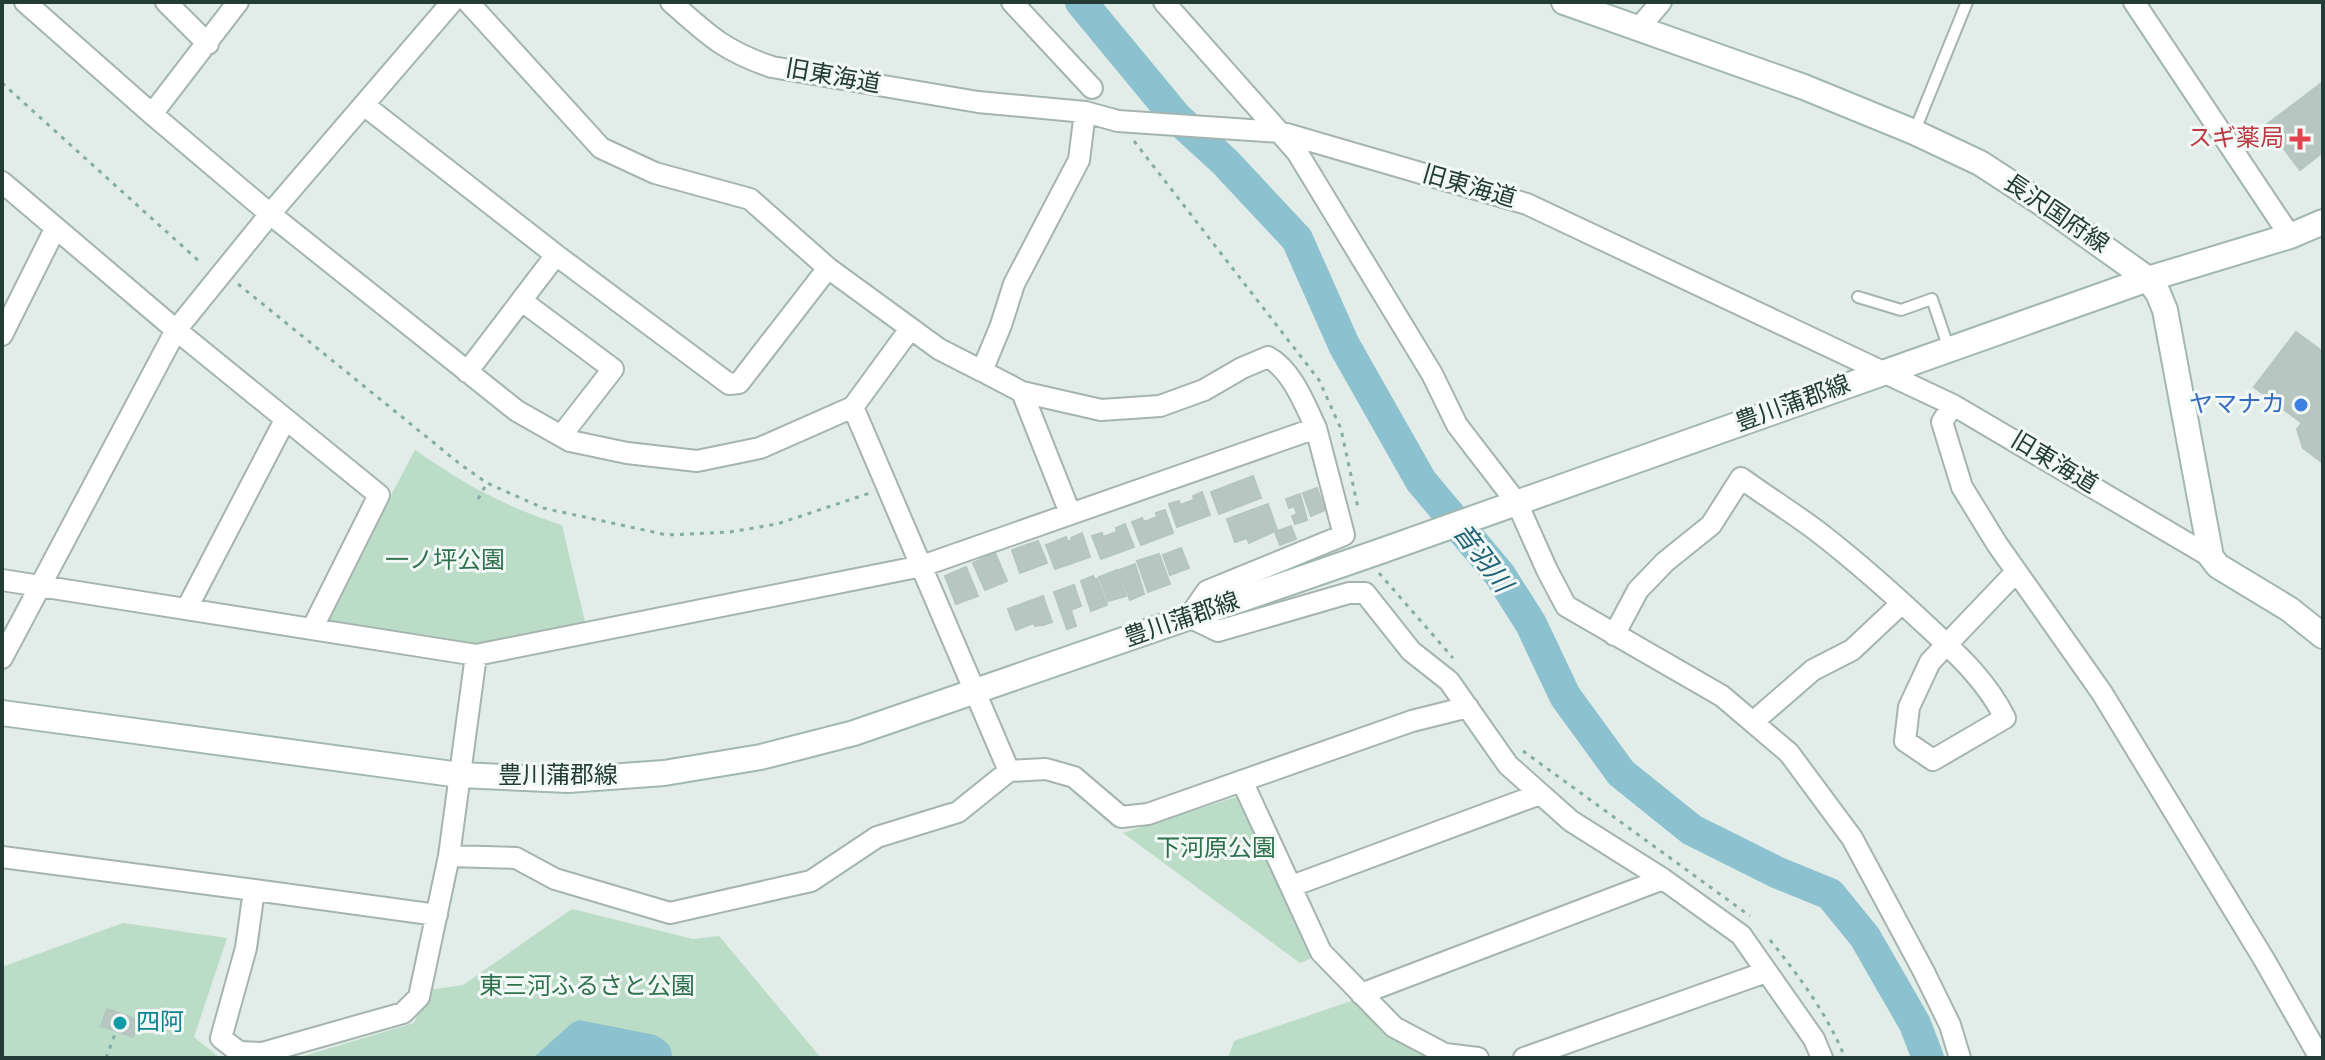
<svg xmlns="http://www.w3.org/2000/svg" width="2325" height="1060" viewBox="0 0 2325 1060" font-family="'Alegreya Sans','Noto Sans JP',sans-serif">
  <rect width="100%" height="100%" fill="#e2ece8"/>
  <path fill="#bbdcc6" d="M415,450C466,485 503,506 562,525L585,622L471,644L324,621Z
    M1239,796L1314,957L1300,963L1123,833Z
    M572,909L693,939L719,936L821,1058H297L414,1023L429,990L463,985Z
    M123,923L227,938L194,1037L220,1058H2V967Z
    M1354,1000L1432,1058H1228L1234,1041Z"/>
  <path fill="#8cc1cf" d="M579,1020L655,1035C666,1041 672,1045 672,1058H533L572,1023Z"/>
  <g fill="none" stroke-linecap="round" stroke-linejoin="round">
    <path stroke="#8cc1cf" stroke-width="32" d="M1081,2L1176,117L1225,162L1297,239L1344,345L1421,481L1500,575L1531,624L1565,696L1621,773L1692,830L1776,872L1830,894L1865,937L1915,1024L1928,1058"/>
  </g>
  <path fill="#b7c6c1" stroke="#b5c5bf" stroke-width="2" d="M2323,82V152L2300,170L2266,125Z
    M2296,332L2323,352V463L2303,448L2297,429L2302,423L2254,387Z
    M1253,476L1261,498L1219,514L1211,492Z
    M1317,488L1325,510L1311,516L1303,493Z
    M1202,492L1210,515L1177,527L1169,504L1179,501L1180,505L1194,500L1193,496Z
    M1300,494L1307,520L1295,524L1292,516L1297,514L1294,506L1289,508L1286,499Z
    M1268,504L1277,530L1249,543L1247,538L1235,542L1227,519Z
    M1165,510L1173,533L1141,545L1132,522L1142,518L1144,522L1157,517L1156,513Z
    M1125,524L1134,547L1101,559L1092,536L1102,533L1103,537L1117,532L1116,528Z
    M1291,526L1296,539L1280,545L1275,532Z
    M1082,533L1090,557L1055,569L1046,545L1066,537L1068,542L1072,540L1071,538Z
    M1038,541L1047,563L1020,573L1012,550Z
    M1181,548L1189,568L1170,575L1163,555Z
    M995,553L1007,581L985,590L973,563Z
    M1159,554L1170,584L1148,592L1137,561Z
    M1135,564L1144,594L1130,600L1119,570Z
    M966,567L978,596L956,604L945,576Z
    M1117,570L1126,596L1108,601L1099,577Z
    M1093,576L1095,580L1097,579L1107,605L1091,611L1081,581Z
    M1074,585L1081,606L1071,610L1076,626L1067,629L1054,592Z
    M1043,596L1052,622L1043,625L1035,626L1034,623L1016,630L1008,609Z
    M107,1009L139,1020L133,1037L101,1026Z"/>
  <g fill="none" stroke-linecap="round" stroke-linejoin="round">
    <g stroke="#a5b4af" stroke-width="14">
      <path id="lane" d="M1915,130L1967,2
        M1858,297L1901,310L1932,299L1949,349"/>
    </g>
    <g stroke="#a5b4af" stroke-width="24">
      <path id="street" d="M25,2L152,114L270,214L517,411L570,441L627,453L697,461L760,448L853,407L910,329
        M166,2L208,44
        M671,2C708,35 724,51 772,67L978,102L1085,112L1118,121L1280,132L1527,204L1953,405L2211,557
        M1012,2L1092,88
        M1164,2L1297,152L1432,374L1457,425L1517,503L1547,570L1566,606L1722,696L1789,753L1852,838L1924,972L1950,1025L1960,1058
        M2134,2L2290,236
        M1638,29L1661,2
        M364,105L556,255L729,384L739,383L828,268L750,199L655,173L601,148L468,2
        M152,114L238,2
        M2,182L176,330L379,495L312,629
        M828,268L939,349L982,371L1001,325L1014,284L1079,160L1085,112
        M522,301L613,369L561,436
        M2,335L55,229
        M982,371L1022,392L1070,513
        M467,372L556,255
        M1022,392L1101,410L1160,406L1204,390L1242,368L1268,357C1292,370 1305,405 1316,428
        M1953,405L1942,422L1962,487L1997,544L2102,693L2265,961L2320,1058
        M853,407L1009,771
        M2,580L476,655L922,566L1316,428L1344,535L1207,591L1189,617L1218,631L1349,593H1365L1411,651L1449,681L1508,765L1571,821L1663,879L1741,935L1814,1039L1822,1058
        M187,608L285,420
        M1614,635L1638,590L1665,562L1711,525L1741,478C1767,497 1795,514 1821,534C1858,563 1893,594 1927,626C1957,654 1987,681 2005,718L1933,760L1905,741L1909,707L1930,662L2016,572
        M2,658L176,330L270,214L452,2
        M1753,722L1813,670L1852,650L1902,603
        M1243,783L1321,952L1394,1027L1445,1054L1478,1058
        M449,856L516,858L555,879L670,913L811,881L877,837L958,812L1009,771L1046,769L1074,777L1121,817L1148,814L1412,721L1468,707
        M2,857L254,890L246,948L221,1038L239,1052L262,1053L403,1013L419,997L449,856L476,655
        M1292,886L1540,794
        M254,890L437,915
        M1361,994L1663,879
        M1524,1058L1766,972"/>
    </g>
    <g stroke="#a1b7b0" stroke-width="28">
      <path id="secondary" d="M1564,2L1804,87L1914,132L1980,163L2040,202L2148,279L2158,293L2165,310L2211,557L2218,566L2289,609L2323,636
        M2,713L460,775L568,780L664,773L761,757L854,733L1381,551L2148,279L2290,236L2323,222"/>
    </g>
    <path stroke="#83aea3" stroke-width="3" stroke-dasharray="4 6" stroke-linecap="butt" d="M2,83L200,262
      M1134,141L1319,380L1341,429L1358,508
      M238,284L460,464L487,483L543,508L667,535L730,532L777,524L870,493
      M478,499L487,483
      M1379,573L1453,658
      M1523,751L1750,916
      M1770,940C1799,976 1828,1015 1845,1058
      M106,1058L115,1034"/>
    <use href="#lane" stroke="#fff" stroke-width="10"/>
    <use href="#street" stroke="#fff" stroke-width="20"/>
    <use href="#secondary" stroke="#fff" stroke-width="24"/>
  </g>
  <path fill="#e0444e" stroke="#f2f8f6" stroke-width="3" d="M2296 127h8v8h8v8h-8v8h-8v-8h-8v-8h8z"/>
  <circle fill="#3f7fe0" stroke="#f2f8f6" stroke-width="3" cx="2301" cy="405" r="8"/>
  <circle fill="#0f9aa8" stroke="#f2f8f6" stroke-width="3" cx="120" cy="1023" r="8"/>
  <g text-anchor="middle" dominant-baseline="central" stroke-width="6" stroke-linejoin="round" paint-order="stroke">
    <g font-size="24" fill="#233c36" stroke="#f2f8f6">
      <text transform="translate(833 77) rotate(10)">旧東海道</text>
      <text transform="translate(1469 187) rotate(16)">旧東海道</text>
      <text transform="translate(2056 214) rotate(34)">長沢国府線</text>
      <text transform="translate(1793 404) rotate(-20)">豊川蒲郡線</text>
      <text transform="translate(2054 463) rotate(31)">旧東海道</text>
      <text transform="translate(1182 620) rotate(-19)">豊川蒲郡線</text>
      <text x="558" y="776">豊川蒲郡線</text>
    </g>
    <g font-size="24" fill="#be3a42" stroke="#f2f8f6" text-anchor="end">
      <text x="2284" y="139">スギ薬局</text>
    </g>
    <g font-size="24" fill="#366cbe" stroke="#f2f8f6" text-anchor="end">
      <text x="2285" y="405">ヤマナカ</text>
    </g>
    <g font-size="24" fill="#2e714c" stroke="#f2f8f6">
      <text x="445" y="561">一ノ坪公園</text>
      <text x="1216" y="849">下河原公園</text>
      <text x="587" y="987">東三河ふるさと公園</text>
    </g>
    <g font-size="24" fill="#0d838f" stroke="#f2f8f6" text-anchor="start">
      <text x="136" y="1023">四阿</text>
    </g>
    <g font-size="26" font-style="italic" fill="#1f6376" stroke="#f2f8f6">
      <text transform="translate(1482 558) rotate(53)">音羽川</text>
    </g>
  </g>
  <rect width="2325" height="1060" fill="none" stroke="#233c36" stroke-width="8"/>
</svg>
